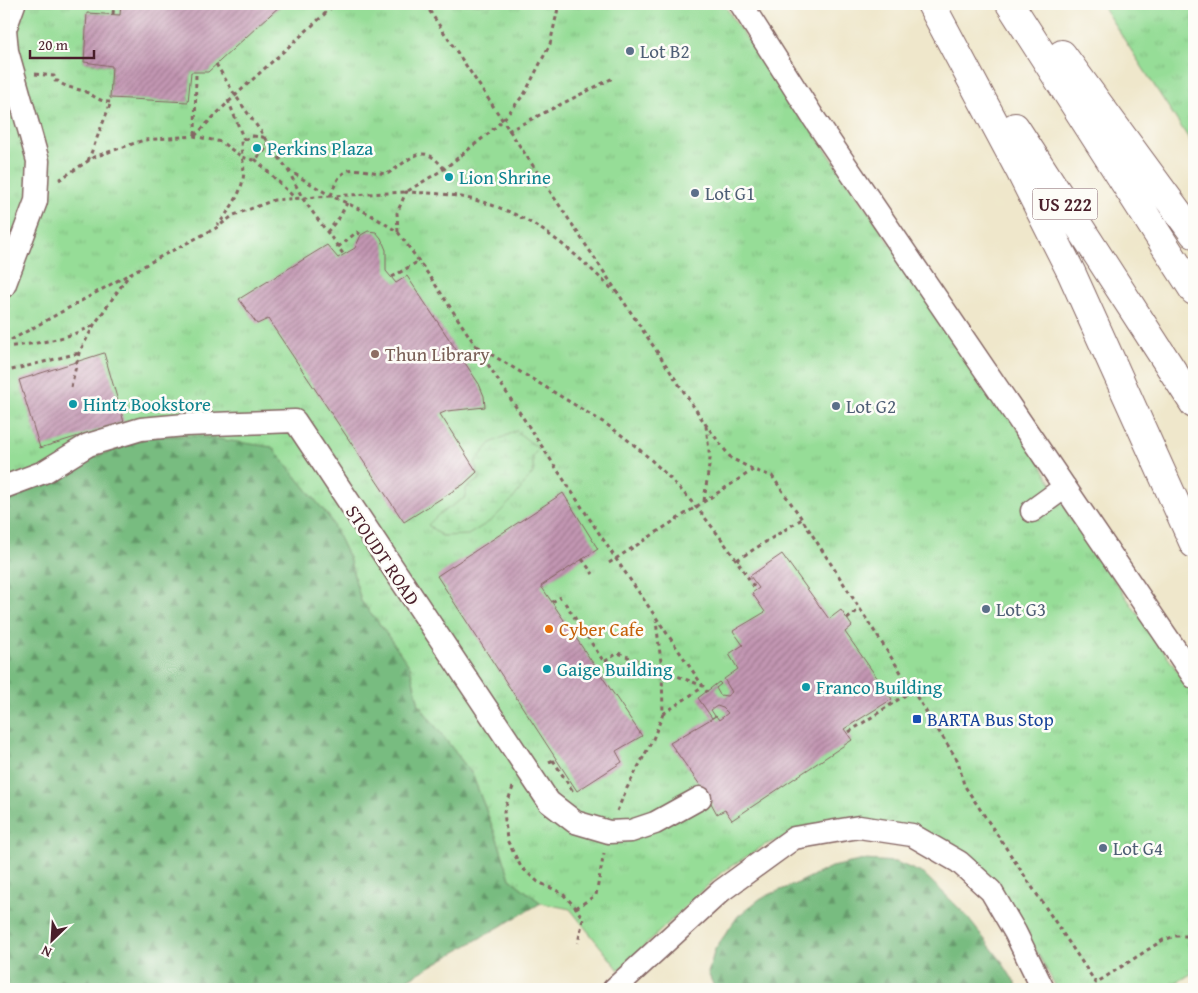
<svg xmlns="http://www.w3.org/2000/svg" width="1198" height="993" viewBox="0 0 1198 993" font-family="'Gentium Book Plus',serif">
  <defs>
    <pattern id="grass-tufts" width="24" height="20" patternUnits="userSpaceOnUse" patternTransform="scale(1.25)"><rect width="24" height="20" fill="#96dd97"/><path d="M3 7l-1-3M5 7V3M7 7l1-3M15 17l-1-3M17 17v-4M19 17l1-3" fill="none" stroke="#83bd82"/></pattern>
    <pattern id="forest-firs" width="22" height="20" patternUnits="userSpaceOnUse" patternTransform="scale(1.25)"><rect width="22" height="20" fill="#78bc80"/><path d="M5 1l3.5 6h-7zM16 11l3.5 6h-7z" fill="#649869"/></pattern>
    <pattern id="wetland-marsh" width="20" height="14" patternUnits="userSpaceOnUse" patternTransform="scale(1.25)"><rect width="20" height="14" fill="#96dd97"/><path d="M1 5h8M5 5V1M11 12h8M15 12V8" fill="none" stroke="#83bd82"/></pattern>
    <pattern id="building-hatch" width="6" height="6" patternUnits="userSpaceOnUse" patternTransform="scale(1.25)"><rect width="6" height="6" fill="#c296b2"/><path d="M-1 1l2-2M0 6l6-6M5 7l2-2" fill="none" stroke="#a07a91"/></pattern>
  </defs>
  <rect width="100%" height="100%" fill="#fdfcf7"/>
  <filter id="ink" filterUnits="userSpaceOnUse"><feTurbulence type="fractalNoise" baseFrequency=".02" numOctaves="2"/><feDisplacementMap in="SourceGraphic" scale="10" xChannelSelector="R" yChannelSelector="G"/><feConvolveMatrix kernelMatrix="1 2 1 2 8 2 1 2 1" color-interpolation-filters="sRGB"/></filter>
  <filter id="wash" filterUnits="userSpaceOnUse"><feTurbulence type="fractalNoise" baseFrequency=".0096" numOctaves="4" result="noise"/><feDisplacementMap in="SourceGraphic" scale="20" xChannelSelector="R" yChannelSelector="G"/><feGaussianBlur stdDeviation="1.12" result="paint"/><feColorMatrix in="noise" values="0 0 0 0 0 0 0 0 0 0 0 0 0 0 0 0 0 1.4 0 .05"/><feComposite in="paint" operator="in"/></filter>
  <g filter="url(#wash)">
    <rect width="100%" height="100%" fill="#efe7cb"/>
    <path fill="url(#grass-tufts)" stroke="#707e61" d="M14,4H121L120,15L87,13L84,62L112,66L110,97L188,102L191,72H208L282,4H724L737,25L784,89L1033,451L1072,519L1194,695V972L1171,986L1159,989H1057L1030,939L960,852L813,826L765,845L722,872L619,970L570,909L541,903L510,879L499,844L472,774L419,705L410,667L378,622L361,601L349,558L329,517L272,447L151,436L88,460L48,479L4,505V97L19,93Z
      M1101,4H1194V146L1191,142Z"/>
    <path fill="url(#forest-firs)" stroke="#616e56" d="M151,436H196L272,447L329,517L349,558L361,601L378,622L410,667L419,705L472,774L499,844L510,879L541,903L391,989H4V505L48,479L88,460Z
      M864,860L896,862L924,874L964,913L1000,959L1019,989H715L708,973L715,949L738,916L761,898L798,883L831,867Z"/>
    <path fill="url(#wetland-marsh)" stroke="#707e61" d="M516,431L539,449L533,455V473L512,500L492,520L468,535L442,536L428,525L438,515L466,497V488L480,479L475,462L491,443Z"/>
    <g id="blocks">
      <path fill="url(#building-hatch)" d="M121,4H282L208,72H191L188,102L110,98L112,66L84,62L87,13L120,15Z
        M368,231L376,232L381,238L386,250V271L396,283L407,276L479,384L484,396L485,407L447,411L440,414L477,472L464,484L404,522L268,319L257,324L239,299L327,245L338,258L355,248L361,235Z
        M104,353L124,422L40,448L19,380Z
        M563,493L598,549L541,586L642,736L616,751L622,762L577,791L437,576Z
        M782,554L829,619L841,610L852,626L845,632L892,699L844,729L852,740L732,820L725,810L717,814L705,792L670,743L716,716L719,720L728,713L723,708L717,706L711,710L715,716L712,718L698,698L719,682L721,684L716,688L720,695L727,696L732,692L724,679L738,669L729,654L743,645L733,631L765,612L752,593L759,588L750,576Z"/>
    </g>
  </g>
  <g filter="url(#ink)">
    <use href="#blocks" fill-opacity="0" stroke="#846563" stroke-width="1"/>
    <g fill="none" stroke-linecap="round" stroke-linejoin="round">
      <g stroke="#846563" stroke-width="25">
        <path id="minor" d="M741,4L813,117L1194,677
          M4,286L36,201L38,161L7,51L5,29L14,4
          M4,487L44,472L88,445L141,429L185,425L295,421L549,802L575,822L609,832L631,831L655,823L700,798
          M1032,511L1065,487
          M614,989L721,891L794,838L859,827L912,835L959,862L991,891L1015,932L1043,989"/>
      </g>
      <g stroke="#846563" stroke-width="30">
        <path id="highway" d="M931,4L1020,171L1071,272L1194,544
          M1010,4L1194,291
          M1062,54L1194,234
          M1015,127L1194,404"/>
      </g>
      <path stroke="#846563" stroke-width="3" stroke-dasharray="4 4" stroke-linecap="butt" d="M425,4L706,425L731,458L754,470L772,476L802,519L958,761L964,785L1096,983L1163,940L1176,936H1186L1194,938
        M113,14L114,4
        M216,64L235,95L288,170L331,196L406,192L444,169L489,133L503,120L525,93L550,44L559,4
        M35,74L54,76L55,81H58C67,89 78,88 88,93C97,98 101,102 111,102L88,161
        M228,100L244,140
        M508,131L613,78
        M195,135L196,72
        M195,136C237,91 284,52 329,10L333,4
        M253,136L263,137L268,143C265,152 261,155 253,160L242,157L241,141Z
        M255,159L296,199
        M288,170L303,199L344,255
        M59,180L94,157L144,140L194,136L221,142L242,157C249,184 234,204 218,225
        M331,196C342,158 357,171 387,174C410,161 422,139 444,169
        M327,232L339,218L347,203
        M398,232L397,213L406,192C423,193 440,193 456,196C526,208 567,245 615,292
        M338,247L357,232L361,235
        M392,277L419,261
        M4,344L158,258L216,228L234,215L274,200L331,196L347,203L371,215L398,232L431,278L616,559L707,692
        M477,346C509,365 542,385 575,405C587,413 601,420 613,429C671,470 719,531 756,590
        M4,347C35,344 65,340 94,325
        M4,372L79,353
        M71,387L79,353L94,325L129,275
        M704,501L710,459L706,426
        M582,559L593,574
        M737,560L802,519
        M609,563L753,470
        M552,602L561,597
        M565,603L604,662L618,653L703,686
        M847,619L860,609
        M663,714L703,687
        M849,732L913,690
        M553,760L572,790L570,792
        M549,762L556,759
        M513,787L504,811L507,840L521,867L538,882L562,893L576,908L583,919L578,943
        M617,811L627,788L653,739L663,714L662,670L656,621
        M576,908L596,895L604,853"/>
      <use href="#minor" stroke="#fff" stroke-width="22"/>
      <use href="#highway" stroke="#fff" stroke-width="28"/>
    </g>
  </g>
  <g fill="#5c6f8a" stroke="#fdfcf7" stroke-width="2">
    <circle cx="630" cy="51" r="5"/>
    <circle cx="695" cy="193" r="5"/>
    <circle cx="836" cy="406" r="5"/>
    <circle cx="986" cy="609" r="5"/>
    <circle cx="1103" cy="848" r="5"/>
  </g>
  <g fill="#0f9aa8" stroke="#fdfcf7" stroke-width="2">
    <circle cx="257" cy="148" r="5"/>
    <circle cx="449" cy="177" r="5"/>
    <circle cx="73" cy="404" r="5"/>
    <circle cx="547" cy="669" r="5"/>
    <circle cx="806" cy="687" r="5"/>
  </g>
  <circle fill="#8d6e63" stroke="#fdfcf7" stroke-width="2" cx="375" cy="354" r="5"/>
  <circle fill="#e8710a" stroke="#fdfcf7" stroke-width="2" cx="549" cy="629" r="5"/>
  <rect fill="#1a4fb4" stroke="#fdfcf7" stroke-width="2" x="912" y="714" width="10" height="10" rx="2.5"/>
  <g text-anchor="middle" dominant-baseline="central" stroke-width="5" stroke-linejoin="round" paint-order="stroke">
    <rect fill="#fdfcf7" stroke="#806168" stroke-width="1" x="1032.5" y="188.5" width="65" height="31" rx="4"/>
    <g font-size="18" font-weight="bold" fill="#4a1f2b">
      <text x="1065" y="204">US 222</text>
    </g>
    <g font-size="19" fill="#4e5e75" stroke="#fdfcf7" text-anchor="start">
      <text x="640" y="51">Lot B2</text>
      <text x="705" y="193">Lot G1</text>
      <text x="846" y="406">Lot G2</text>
      <text x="996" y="609">Lot G3</text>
      <text x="1113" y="848">Lot G4</text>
    </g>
    <g font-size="19" fill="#0d838f" stroke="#fdfcf7" text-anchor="start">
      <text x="267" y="148">Perkins Plaza</text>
      <text x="459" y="177">Lion Shrine</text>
      <text x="83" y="404">Hintz Bookstore</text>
      <text x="557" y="669">Gaige Building</text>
      <text x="816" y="687">Franco Building</text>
    </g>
    <g font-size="19" fill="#785e54" stroke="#fdfcf7" text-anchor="start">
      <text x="385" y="354">Thun Library</text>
    </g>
    <g font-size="19" fill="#4a1f2b" stroke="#fdfcf7">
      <text transform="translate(383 555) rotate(56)">STOUDT ROAD</text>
    </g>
    <g font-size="19" fill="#c56008" stroke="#fdfcf7" text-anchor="start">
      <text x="559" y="629">Cyber Cafe</text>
    </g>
    <g font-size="19" fill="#164399" stroke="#fdfcf7" text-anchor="start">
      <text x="927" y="719">BARTA Bus Stop</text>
    </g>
  </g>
  <rect width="1198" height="993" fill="none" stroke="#fdfcf7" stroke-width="20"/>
  <g transform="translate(52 940) rotate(205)" stroke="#fdfcf7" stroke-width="4" paint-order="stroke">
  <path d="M0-4L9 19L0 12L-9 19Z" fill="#4a1f2b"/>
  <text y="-8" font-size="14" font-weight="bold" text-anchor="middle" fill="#4a1f2b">N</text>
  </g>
  <path d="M30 50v8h64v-8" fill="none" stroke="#4a1f2b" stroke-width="2.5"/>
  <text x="38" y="50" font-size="15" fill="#4a1f2b" stroke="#fdfcf7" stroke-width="4" paint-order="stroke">20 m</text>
</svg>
